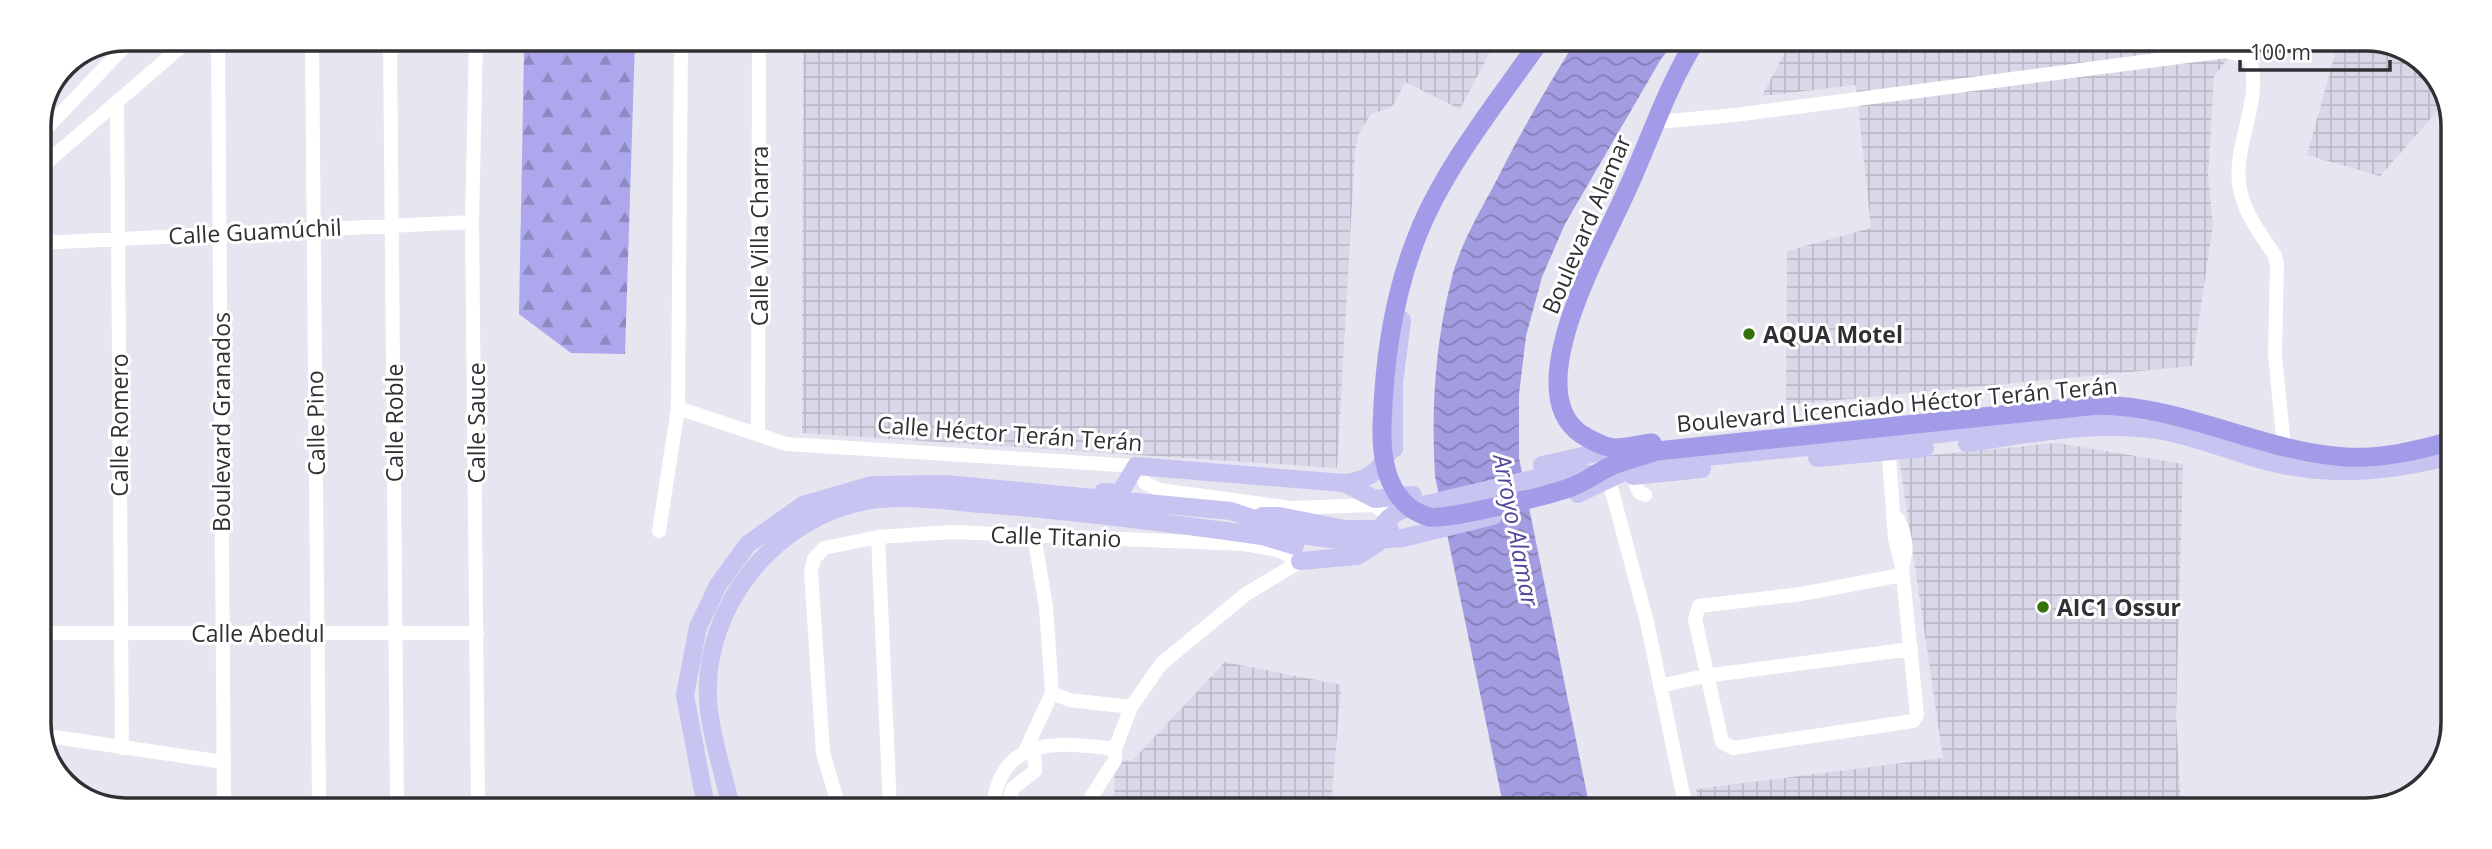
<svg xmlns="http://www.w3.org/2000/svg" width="2492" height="849" viewBox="0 0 2492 849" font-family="'Open Sans',sans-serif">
  <defs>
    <pattern id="industrial-grid" width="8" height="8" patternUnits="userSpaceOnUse" patternTransform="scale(1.75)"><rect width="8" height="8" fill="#d8d8e9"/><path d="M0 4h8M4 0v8" fill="none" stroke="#babac8"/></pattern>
    <pattern id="forest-firs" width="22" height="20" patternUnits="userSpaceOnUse" patternTransform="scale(1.75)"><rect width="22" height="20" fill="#ada8ed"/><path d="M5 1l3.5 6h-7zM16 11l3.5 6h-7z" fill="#8d89c1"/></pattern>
    <pattern id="water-waves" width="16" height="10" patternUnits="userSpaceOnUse" patternTransform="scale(1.75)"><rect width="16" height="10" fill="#a29ce1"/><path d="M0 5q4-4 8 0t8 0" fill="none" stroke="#8480b7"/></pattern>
  </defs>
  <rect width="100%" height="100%" fill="#e6e5f0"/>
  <path fill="url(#industrial-grid)" d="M803,40L1496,41L1460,109L1405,82L1395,103L1388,109L1371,114L1359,133L1355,151L1337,468L802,433Z
    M1790,42L2240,43L2214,76L2208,175L2213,226L2192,366L1786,405L1787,251L1871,228L1856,85L1762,96Z
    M2338,43H2394L2435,72L2446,101L2380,176L2307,155Z
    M2057,443L2183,464L2176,716L2181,810L1700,809L1696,789L1943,758L1899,458Z
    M1225,662L1341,685L1331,808H1114L1115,760L1132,761Z"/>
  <path fill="url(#forest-firs)" d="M531,39L635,40L625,354L571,353L519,314L524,52Z"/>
  <path fill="url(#water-waves)" d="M1576,41L1675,42L1661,59L1565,224L1542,277L1526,336L1519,395V458L1590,809H1504L1435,476C1431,410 1435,345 1451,281C1459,248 1476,218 1492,189C1518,138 1545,89 1576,41Z"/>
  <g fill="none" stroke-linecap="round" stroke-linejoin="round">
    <path stroke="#fff" stroke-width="14" d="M218,39L224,806
      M312,39L319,806
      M390,39L397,807
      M476,39L472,222L478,807
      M117,102L122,748
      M1657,122L1735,115L2226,51L2249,57C2264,97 2234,142 2239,184C2243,212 2260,233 2275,256L2277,265L2275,355L2283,436
      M39,136L132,39
      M39,169L190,39
      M39,243L472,222
      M678,408L786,444L1136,466L1145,483L1160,490L1291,508L1373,505L1390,515
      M1886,416L1895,539L1902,567L1917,715L1913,721L1733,748L1722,742L1695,619L1699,606L1801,594L1902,575
      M758,433L759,40
      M1608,476L1647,622L1686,809
      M1632,476L1639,492L1645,495
      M1898,519C1906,537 1908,548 1902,567
      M659,531L678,408L681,40
      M878,537L890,808
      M39,633H477
      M1660,686L1705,676L1911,649
      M1052,693L1070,700L1131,707
      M41,735L223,762
      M1026,749L1052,693L1046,607L1034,535
      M839,807L823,753L811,572L814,559L824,548L878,537L951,532L1244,544L1278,550L1300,561
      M993,808C1000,735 1059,742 1115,749
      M1007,808L1013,788L1035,771L1034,747
      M1087,808L1088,802L1115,760V749L1131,707L1161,664L1246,594L1306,558"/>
    <path stroke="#c7c4f1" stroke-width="18" d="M1967,443C2031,434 2094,421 2158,430C2195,436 2231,452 2266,461C2330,478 2388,472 2451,456
      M1394,449V383L1402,320
      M1817,458L1925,448
      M1542,465L1614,449
      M1633,476L1702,469
      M1344,483L1375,499L1413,495
      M1103,492L1120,493L1136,466L1344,483C1373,480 1384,467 1393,441
      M1578,494L1622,473L1655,462L1940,434L2082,415L2135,417
      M1262,516H1279L1345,529H1390
      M1367,545C1384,531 1378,521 1402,510L1562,472L1601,475
      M1300,561L1357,556L1378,543
      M706,807L685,695L698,627L718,585L748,544L803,505L872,485L946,484L1231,511L1301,535L1353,542L1403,538L1493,516
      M731,807C724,775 709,730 708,698C704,605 775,518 866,501C904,494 945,501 983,504C1076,511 1169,523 1262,536L1295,546"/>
    <path stroke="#a29ce8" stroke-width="19" d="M1540,41C1498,101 1445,166 1418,234C1393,295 1384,360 1382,426C1381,462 1389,505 1429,517C1444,521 1555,494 1574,486C1587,481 1598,472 1611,466C1626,460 1642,456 1657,451L2098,405C2184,406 2260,451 2345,457C2381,459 2416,451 2451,441
      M1652,443C1641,444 1627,448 1615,448C1604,448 1591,440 1581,434C1517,390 1604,243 1626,192C1649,143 1666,88 1695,42"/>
  </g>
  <g fill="#34730c" stroke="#fff" stroke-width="2.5">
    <circle cx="1749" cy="334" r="7"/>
    <circle cx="2043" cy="607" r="7"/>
  </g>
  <g text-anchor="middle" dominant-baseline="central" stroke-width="6" stroke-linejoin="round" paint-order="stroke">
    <g font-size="23" fill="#303034" stroke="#fff">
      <text transform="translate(1586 224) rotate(-67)">Boulevard Alamar</text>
      <text transform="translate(255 231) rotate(-3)">Calle Guamúchil</text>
      <text transform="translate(759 236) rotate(-90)">Calle Villa Charra</text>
      <text transform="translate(1897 404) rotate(-5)">Boulevard Licenciado Héctor Terán Terán</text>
      <text transform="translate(221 422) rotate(-90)">Boulevard Granados</text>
      <text transform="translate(315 423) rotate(-91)">Calle Pino</text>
      <text transform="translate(394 423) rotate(-90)">Calle Roble</text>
      <text transform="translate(476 423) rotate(-90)">Calle Sauce</text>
      <text transform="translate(119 425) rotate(-90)">Calle Romero</text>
      <text transform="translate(1010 433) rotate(4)">Calle Héctor Terán Terán</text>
      <text transform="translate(1056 536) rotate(2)">Calle Titanio</text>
      <text x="258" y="633">Calle Abedul</text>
    </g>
    <g font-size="23" font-weight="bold" fill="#303034" stroke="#fff" text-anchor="start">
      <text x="1763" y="334">AQUA Motel</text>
      <text x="2057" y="607">AIC1 Ossur</text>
    </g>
    <g font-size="24" font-style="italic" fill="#544799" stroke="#fff">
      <text transform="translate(1517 530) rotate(79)">Arroyo Alamar</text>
    </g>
  </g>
  <path d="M0 0H2492V849H0ZM126 51H2366A75 75 0 0 1 2441 126V723A75 75 0 0 1 2366 798H126A75 75 0 0 1 51 723V126A75 75 0 0 1 126 51Z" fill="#fff" fill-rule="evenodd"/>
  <path fill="none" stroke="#303034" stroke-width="3.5" d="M126 51H2366A75 75 0 0 1 2441 126V723A75 75 0 0 1 2366 798H126A75 75 0 0 1 51 723V126A75 75 0 0 1 126 51Z"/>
  <path d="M2240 60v10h150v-10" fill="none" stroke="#303034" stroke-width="3.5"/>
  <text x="2250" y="60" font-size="21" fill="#303034" stroke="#ffffff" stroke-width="5" paint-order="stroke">100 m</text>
</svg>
